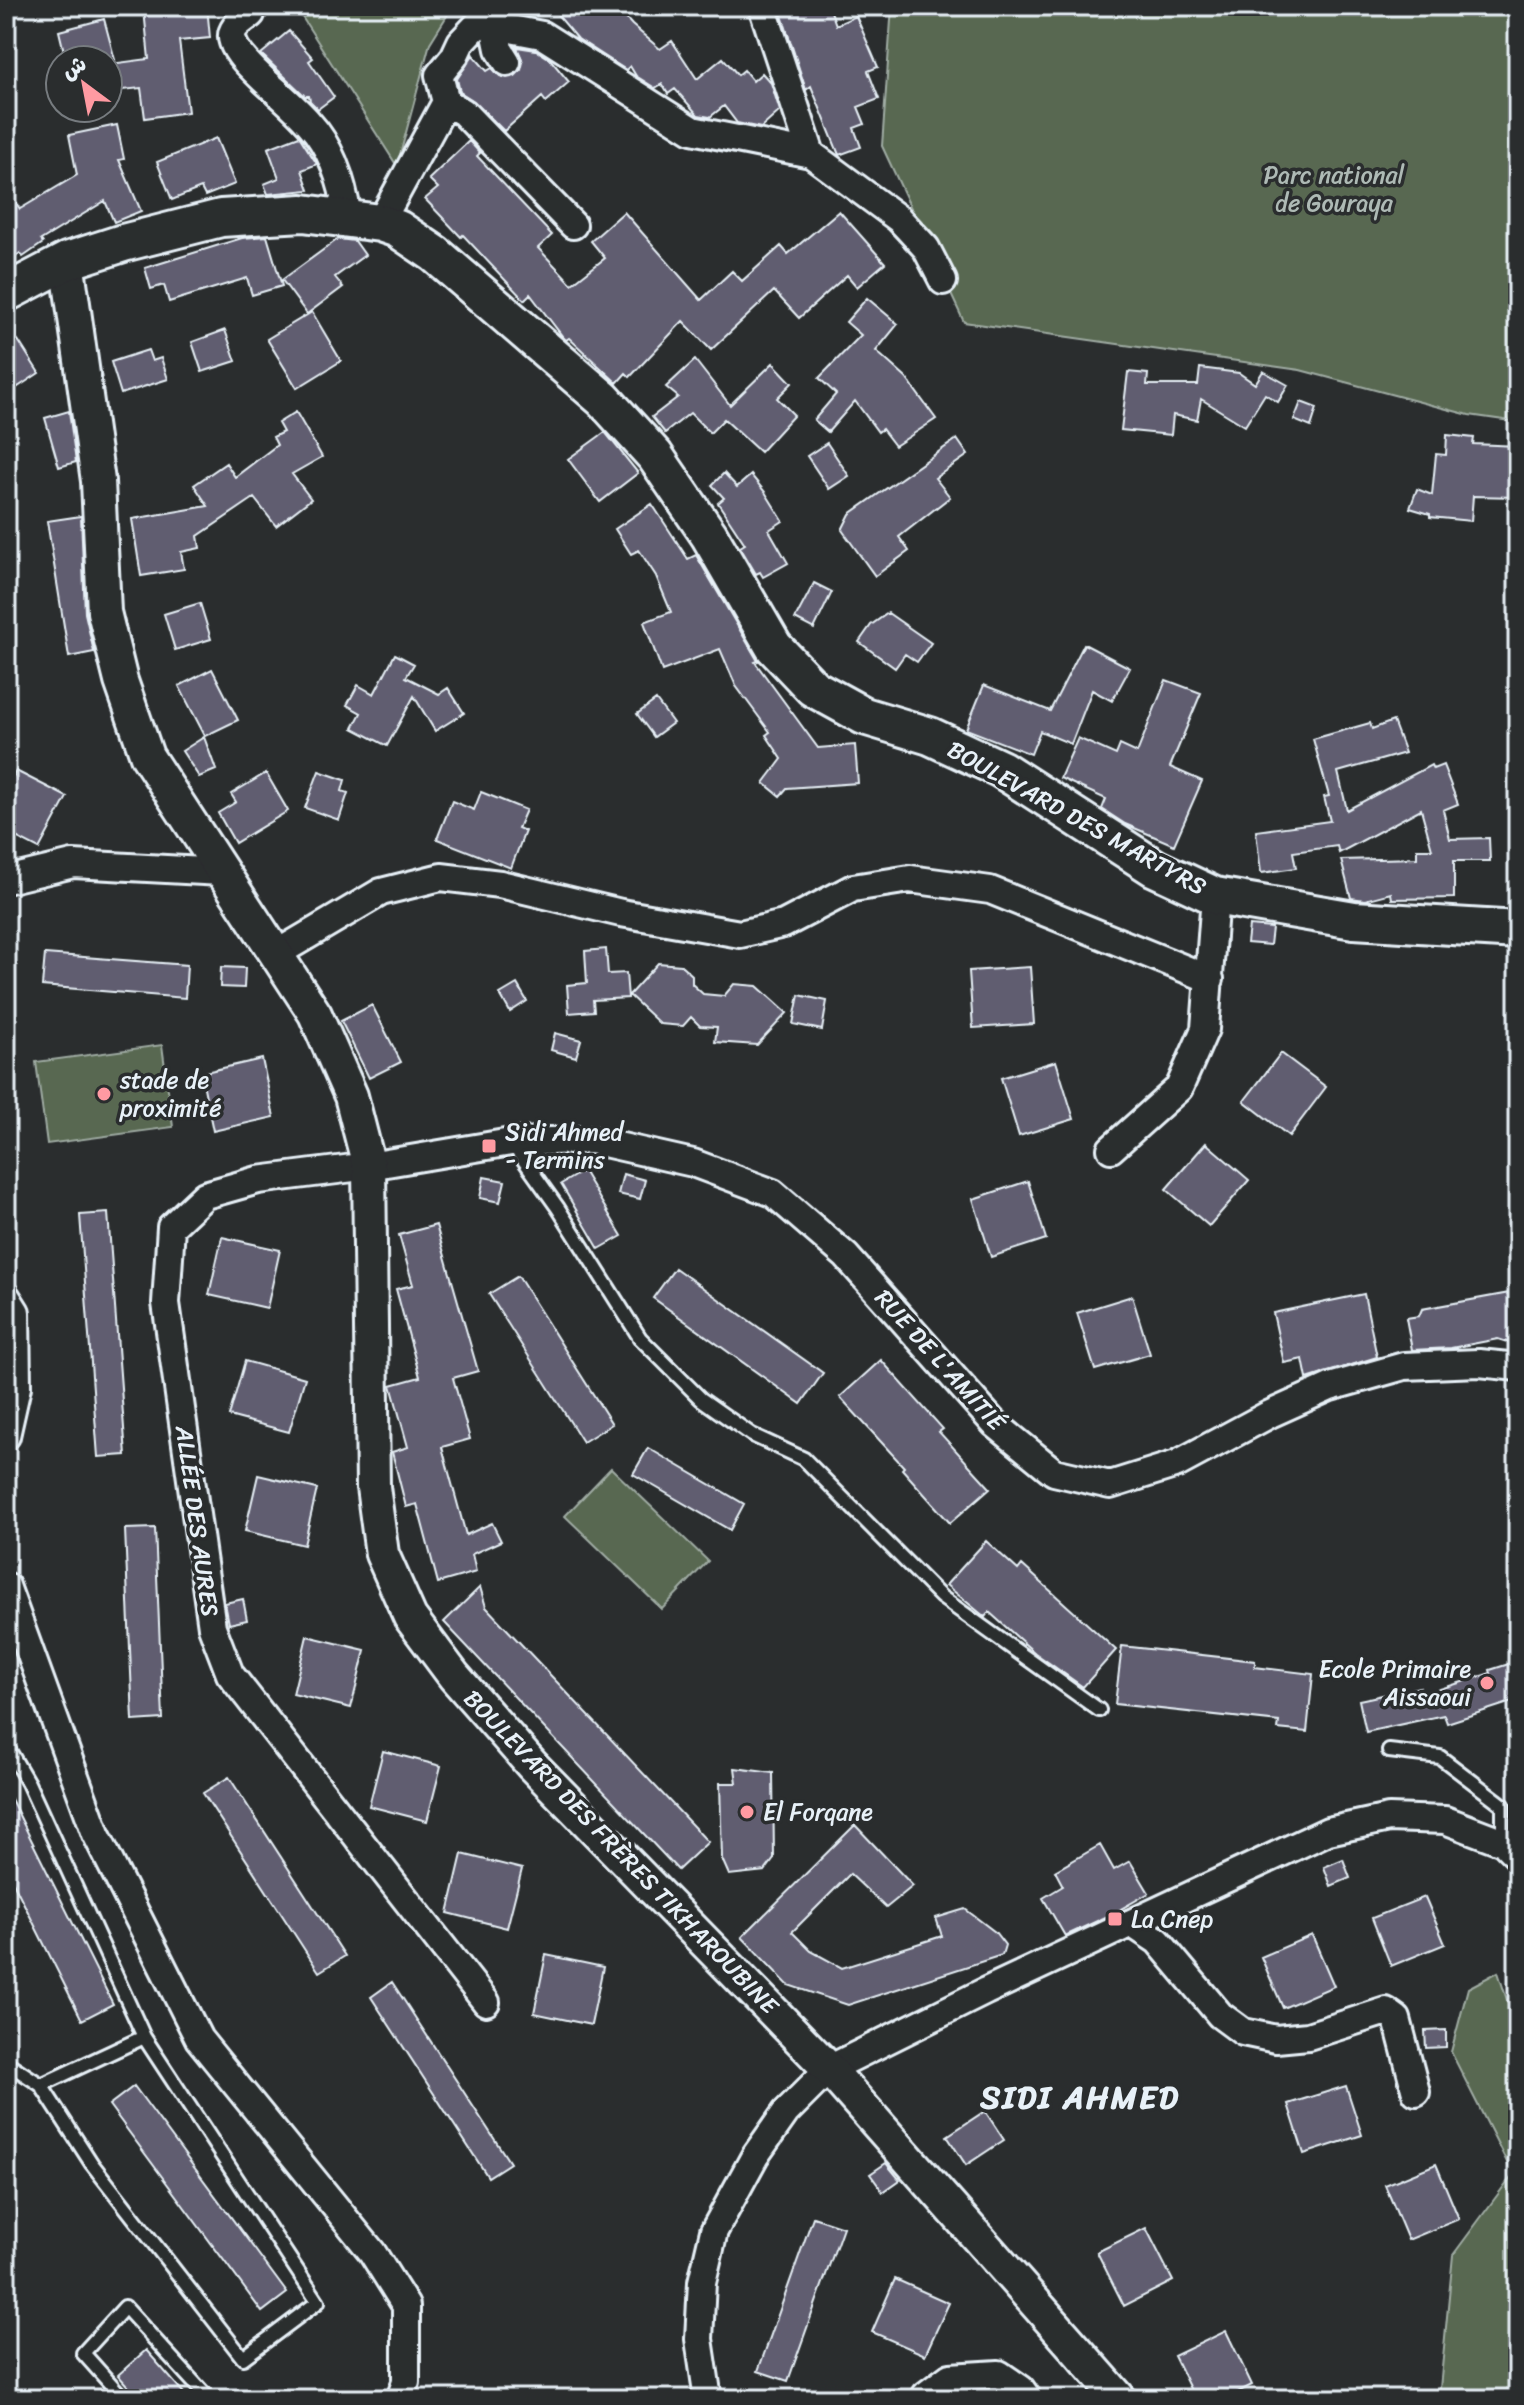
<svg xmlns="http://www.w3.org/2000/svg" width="1524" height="2405" viewBox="0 0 1524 2405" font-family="Sriracha,'Playpen Sans Arabic',sans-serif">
  <rect width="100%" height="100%" fill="#2a2d2e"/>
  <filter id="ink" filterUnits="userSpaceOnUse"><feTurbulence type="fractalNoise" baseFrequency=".0125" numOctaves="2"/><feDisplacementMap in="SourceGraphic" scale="16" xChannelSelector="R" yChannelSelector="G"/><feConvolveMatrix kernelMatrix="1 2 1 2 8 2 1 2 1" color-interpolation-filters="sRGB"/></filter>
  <g filter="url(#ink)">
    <path fill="#586851" stroke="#a0aca4" stroke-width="2" d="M295,6H453L430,43L397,166Z
      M892,6H1518V422L1469,415L1300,370L964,322L882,146Z
      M162,1045L173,1127L47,1144L36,1062Z
      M611,1468L708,1561L662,1609L565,1516Z
      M1498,1972L1518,2034V2399H1439L1453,2255L1513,2174L1451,2052L1468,1988Z"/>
    <path fill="#615d6f" stroke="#e8f1f8" stroke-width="2" d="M185,6H207L210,38L179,41L188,112L145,118L141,88L113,91L110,64L149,59L144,10Z
      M550,6H615L632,25L660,49L672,41L697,79L723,58L738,75L744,70L753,81L762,73L771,83L780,111L761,128L737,123L724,106L710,117L698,115L675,89L668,94L662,84L655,88L636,76L630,66L626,70L578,39Z
      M779,6H829L836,25L856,16L878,67L868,71L879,99L858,107L865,124L854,128L861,147L839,155L811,86L806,90Z
      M104,19L115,60H66L59,31Z
      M289,31L313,58L309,61L334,97L318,109L310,101L309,96H305L261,54Z
      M517,47L536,50L550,59L569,82L546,102L542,97L504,131L474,101L460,92L457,79L473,55L487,71L492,68L500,76L507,78L515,76L521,70L523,62Z
      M117,125L124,159L119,160L141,211L114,222L105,201L41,240L43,243L23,257L20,253L6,265V188L20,209L77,175L69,135Z
      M299,136L317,164L302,170L309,190L268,194L264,184L279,178L268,148Z
      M216,138L235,184L205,196L201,188L172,200L157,162Z
      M469,141L480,153L477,156L552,235L538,248L572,284L605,258L591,241L624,212L701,300L732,271L742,281L781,246L788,254L839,211L885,263L857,287L847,275L799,318L774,291L711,350L683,321L630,377L626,373L617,383L569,338L566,340L563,337L530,294L524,300L463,235L461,237L425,199L438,188L429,179Z
      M267,236L282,286L252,295L247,278L169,302L164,285L151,289L145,268L242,238Z
      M338,239L355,241L365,255L335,277L343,287L307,314L282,280Z
      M867,298L898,324L876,351L906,378L936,419L895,446L882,429L878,432L855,401L828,432L814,420L836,394L819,378L861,335L846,322Z
      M312,312L341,361L297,388L267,339Z
      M225,330L236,361L202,372L192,342Z
      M18,340L39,373L6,395V349Z
      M148,350L152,361L161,358L168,379L121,394L111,362Z
      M695,360L730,405L773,363L792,383L777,398L794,415L760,452L724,419L710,433L690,413L665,433L652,417L678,397L666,387Z
      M1200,368L1239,373L1255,384L1263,371L1288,385L1278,402L1265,394L1245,426L1201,399L1197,420L1173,415L1171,435L1121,430L1128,372L1148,374L1147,385H1198Z
      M1301,402L1317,408L1311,427L1294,420Z
      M69,411L76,462L59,467L45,418Z
      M296,412L322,457L292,474L311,499L276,526L254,498L198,536L200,548L181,552L184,569L141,576L132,519L208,506L194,485L226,463L235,477L277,445L273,437L283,432L278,423Z
      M605,432L638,473L600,502L568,459Z
      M1447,435L1474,438L1473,444L1518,446V497L1473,496L1471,521L1430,517V514L1410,508L1417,489L1432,495L1436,454L1446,455Z
      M957,439L968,455L935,478L950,497L899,537L909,551L875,576L842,530L850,514Z
      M827,443L849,476L829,489L807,456Z
      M724,473L737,487L751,475L765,492L783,521L769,530L788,563L763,577L760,572L756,574L740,547L745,544L718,503L724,498L712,485Z
      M652,504L688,559L696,555L758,661L755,662L818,748L855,745L858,783L787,788L780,796L764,783L782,759L766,735L770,732L736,686L720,649L662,671L644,622L671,612L656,576L639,550L631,554L615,529Z
      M81,516L85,613L94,652L69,657L47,521Z
      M814,583L832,592L814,629L795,619Z
      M200,603L211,639L175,650L164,614Z
      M888,613L931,643L917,662L905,654L895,668L859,642L871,625Z
      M1084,644L1130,668L1112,701L1092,690L1071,744L1040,731L1031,754L966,729L984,685L1050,711Z
      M395,654L414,664L406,677L439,694L448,688L464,713L435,731L414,696L387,746L353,728L361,713L347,705L358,685L374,694Z
      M212,669L238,720L205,736L179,686Z
      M1166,680L1201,693L1170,767L1202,781L1174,845L1125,824L1102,809L1106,799L1060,778L1078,738L1116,755L1120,745L1137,753Z
      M656,700L673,723L654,737L637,714Z
      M1393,721L1405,753L1338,772L1347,810L1431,765L1433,769L1443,765L1458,804L1443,810L1450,839L1489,838L1490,861H1454V898L1392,899L1391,893L1365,900L1351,898L1341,860L1417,858V849H1432L1421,809L1339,853L1337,846L1293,852L1296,868L1261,873L1256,831L1330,821L1324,797L1329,796L1313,739L1370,723L1372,729Z
      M204,737L216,770L199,777L182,751Z
      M16,771L67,797L39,849L6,832V790Z
      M319,771L345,780L342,791L348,793L339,820L305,808Z
      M266,773L288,811L235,843L218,813L236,802L231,794Z
      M481,792L526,810L518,828L525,831L511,868L437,839L452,801L474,810Z
      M1249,926L1272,928L1270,945L1247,943Z
      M606,949L608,974L626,973L628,998L593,1000L594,1011L569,1013L567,985L587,983L585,951Z
      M45,954L187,965L185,998L42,986Z
      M658,963L681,965L692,975V984L703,994L724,996L734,984L757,986L787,1013L757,1045L715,1042L717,1027L700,1026L691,1017L683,1026L660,1024L629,995Z
      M221,967L245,968L244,988L220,987Z
      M1030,967L1034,1024L973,1028L969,971Z
      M517,984L527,1001L510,1012L500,994Z
      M799,995L827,1001L822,1030L793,1024Z
      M372,1005L401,1062L369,1078L341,1021Z
      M555,1033L581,1040L576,1057L551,1050Z
      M1281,1053L1326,1087L1289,1136L1244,1101Z
      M262,1059L274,1117L213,1131L201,1073Z
      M1056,1061L1074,1119L1019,1136L1001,1078Z
      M1206,1143L1249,1180L1209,1226L1166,1189Z
      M583,1171L622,1236L599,1249L561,1184Z
      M623,1174L645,1180L640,1199L618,1194Z
      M484,1177L505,1181L500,1202L480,1198Z
      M1028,1181L1046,1239L991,1257L973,1199Z
      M108,1213L126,1455L98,1457L80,1215Z
      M436,1225L478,1371L453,1378L470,1439L442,1447L466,1535L492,1523L501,1541L472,1554L476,1572L438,1583L417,1504L406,1507L392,1452L408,1447L391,1385L420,1377L396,1289L413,1285L399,1235Z
      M222,1237L280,1250L267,1308L209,1295Z
      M675,1268L823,1373L801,1404L653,1298Z
      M518,1276L612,1424L583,1442L489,1294Z
      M1515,1292L1518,1304V1340L1507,1342L1498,1339L1451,1348L1412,1350L1406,1318L1419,1316L1422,1309Z
      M1364,1294L1377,1357L1307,1379L1303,1359L1284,1363L1273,1313Z
      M1132,1296L1150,1354L1095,1370L1077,1313Z
      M881,1360L943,1429L939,1432L990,1488L950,1523L902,1469L904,1467L840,1397Z
      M245,1361L305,1378L289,1432L229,1416Z
      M648,1448L744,1504L730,1530L633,1474Z
      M258,1475L317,1489L304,1545L245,1531Z
      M155,1528L163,1719L133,1721L125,1529Z
      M986,1541L1018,1570L1022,1565L1116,1650L1083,1687L1035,1653L989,1612L985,1617L946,1585Z
      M480,1587L486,1607L708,1842L678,1870L444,1622Z
      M243,1599L247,1620L229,1624L225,1603Z
      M307,1636L365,1650L351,1708L293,1694Z
      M1122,1646L1255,1661V1667L1313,1674L1307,1732L1278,1729L1279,1722L1115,1704Z
      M1518,1661V1700L1447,1723L1444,1715L1366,1732L1359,1700L1420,1687L1421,1695L1491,1673L1490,1670Z
      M383,1751L441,1766L427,1821L369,1806Z
      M735,1768L773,1773L774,1859L765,1871L729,1875L722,1859L720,1783H737Z
      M229,1777L345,1956L319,1972L203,1793Z
      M6,1789L113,2004L82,2020L6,1868Z
      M855,1825L913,1886L886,1908L850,1874L792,1932L811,1951L842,1968L942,1936L936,1918L965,1909L995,1932L1005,1945L1002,1955L848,2005L788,1985L742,1937Z
      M1100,1845L1114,1870L1130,1861L1149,1893L1110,1915L1065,1936L1043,1898L1063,1886L1055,1871Z
      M462,1854L522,1869L507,1928L448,1913Z
      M1343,1859L1350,1878L1331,1886L1324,1867Z
      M1425,1897L1445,1944L1391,1966L1372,1918Z
      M1312,1935L1334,1986L1283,2008L1261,1957Z
      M546,1955L603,1967L591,2025L534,2013Z
      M392,1982L510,2163L488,2177L371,1997Z
      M1446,2030V2047L1426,2048L1425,2031Z
      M134,2086L287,2293L262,2312L109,2105Z
      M1346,2086L1362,2135L1304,2154L1288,2104Z
      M985,2111L1004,2140L966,2165L947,2136Z
      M886,2163L900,2180L883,2192L870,2174Z
      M1436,2164L1459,2219L1408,2240L1385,2185Z
      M813,2217L843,2227L788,2381L758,2371Z
      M1146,2228L1173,2281L1124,2306L1097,2252Z
      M895,2279L949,2303L925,2355L872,2332Z
      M1226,2331L1252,2385L1224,2399H1195L1174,2356Z
      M146,2350L189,2399H139L118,2375Z"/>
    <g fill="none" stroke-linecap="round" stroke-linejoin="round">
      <g stroke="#e8f1f8" stroke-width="18">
        <path id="service" d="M511,1142L558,1208L640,1338L701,1399L752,1435L804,1459L941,1597L1099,1710
          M6,1745L28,1783L144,2037L318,2302L243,2358L92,2164L41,2085L6,2062
          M1389,1751L1440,1757L1503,1805V1842
          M41,2085L144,2037
          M124,2399L83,2353L125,2307L209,2399"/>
      </g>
      <g stroke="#e8f1f8" stroke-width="32">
        <path id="minor" d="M252,6L251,14C242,21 228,28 233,42C237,55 254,70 264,80C279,94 295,107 309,123C333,149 343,184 348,218
          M762,6L811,154
          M494,25L499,49L507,62
          M446,102L463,112L573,225
          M380,223L446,102L439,75L454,57L461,42L479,23L542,35L692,130L811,154L899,219L926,248L943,281
          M6,880L73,864L222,872
          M276,954L381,892L441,877L500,884L621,913L740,934L784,924L853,888L910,879L990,890L1210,979
          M1111,1149L1179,1088L1205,1029L1215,896
          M6,1296L16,1312L17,1387L6,1436
          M6,1586L96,1834L199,2039L372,2252L406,2306V2382L400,2399
          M1131,1923L1158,1941L1220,2015L1243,2032L1276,2039L1308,2036L1386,2011L1397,2019L1416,2092
          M486,2002L230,1674L212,1627L166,1303L171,1227L205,1195L258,1180L369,1166L511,1142L591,1140L693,1163L773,1193L846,1256L994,1423L1054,1472L1110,1485L1177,1464L1270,1414L1330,1387L1404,1366L1479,1363L1518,1367
          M708,2399L699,2339L702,2282L714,2231L755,2156L786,2112L829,2069L986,1991L1328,1831L1389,1818L1445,1820L1503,1842L1518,1857
          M925,2399L926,2395L950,2377L999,2374L1021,2389L1028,2399"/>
      </g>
      <g stroke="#e8f1f8" stroke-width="38">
        <path id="tertiary" d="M67,261L98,481L104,612L121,681L147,756L315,1014L351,1096L369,1166L373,1487L382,1554L410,1617L454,1676L532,1765L829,2069L1120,2399"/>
      </g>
      <g stroke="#e8f1f8" stroke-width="42">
        <path id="secondary" d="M6,293L67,261L123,243L221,218L303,213L380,223L398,229L435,254L603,399L655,456L709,535L774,647L813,688L864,716L930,736L1001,769L1155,868L1215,896L1354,920L1518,930"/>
      </g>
      <use href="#service" stroke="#2a2d2e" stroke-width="12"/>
      <use href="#minor" stroke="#2a2d2e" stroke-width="26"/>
      <use href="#tertiary" stroke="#2a2d2e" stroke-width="32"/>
      <use href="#secondary" stroke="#2a2d2e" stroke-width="36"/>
    </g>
  </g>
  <g fill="#ff9aa2" stroke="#2a2d2e" stroke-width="3">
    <circle cx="104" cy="1094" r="8"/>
    <rect x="481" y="1138" width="16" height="16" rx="4"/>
    <circle cx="1487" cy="1683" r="8"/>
    <circle cx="747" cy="1812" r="8"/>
    <rect x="1107" y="1911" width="16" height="16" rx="4"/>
  </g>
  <g text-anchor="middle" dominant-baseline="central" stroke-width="7" stroke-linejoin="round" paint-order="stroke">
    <g font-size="24" fill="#aebab5" stroke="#2a2d2e">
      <text x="1334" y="175">Parc national<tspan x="1334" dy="28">de Gouraya</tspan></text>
    </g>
    <g font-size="24" fill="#e8f1f8" stroke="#2a2d2e">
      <text transform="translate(1077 818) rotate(29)">BOULEVARD DES MARTYRS</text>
      <text transform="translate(940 1360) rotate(48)">RUE DE L'AMITIÉ</text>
      <text transform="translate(197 1521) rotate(82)">ALLÉE DES AURES</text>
      <text transform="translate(621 1852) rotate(46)">BOULEVARD DES FRÈRES TIKHAROUBINE</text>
    </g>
    <g font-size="24" fill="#e8f1f8" stroke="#2a2d2e" text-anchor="start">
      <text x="120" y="1080">stade de<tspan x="120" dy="28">proximité</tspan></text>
      <text x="505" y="1132">Sidi Ahmed<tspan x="505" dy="28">- Termins</tspan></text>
      <text x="1471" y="1669" text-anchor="end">Ecole Primaire<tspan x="1471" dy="28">Aissaoui</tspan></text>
      <text x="763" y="1812">El Forqane</text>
      <text x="1131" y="1919">La Cnep</text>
    </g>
    <g font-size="32" font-weight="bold" letter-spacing="2" fill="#e8f1f8" stroke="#2a2d2e">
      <text x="1080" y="2097">SIDI AHMED</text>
    </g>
  </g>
  <rect width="1524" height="2405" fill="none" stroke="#2a2d2e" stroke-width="32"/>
  <rect x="16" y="16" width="1492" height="2373" fill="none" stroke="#e8f1f8" stroke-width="3" filter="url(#ink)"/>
  <g transform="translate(84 84) rotate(328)"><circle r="38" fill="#2a2d2e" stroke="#767b7f" stroke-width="2"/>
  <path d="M0-6L14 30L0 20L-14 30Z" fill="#ff9aa2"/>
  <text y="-12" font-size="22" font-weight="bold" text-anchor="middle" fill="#e8f1f8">ش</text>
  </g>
</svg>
